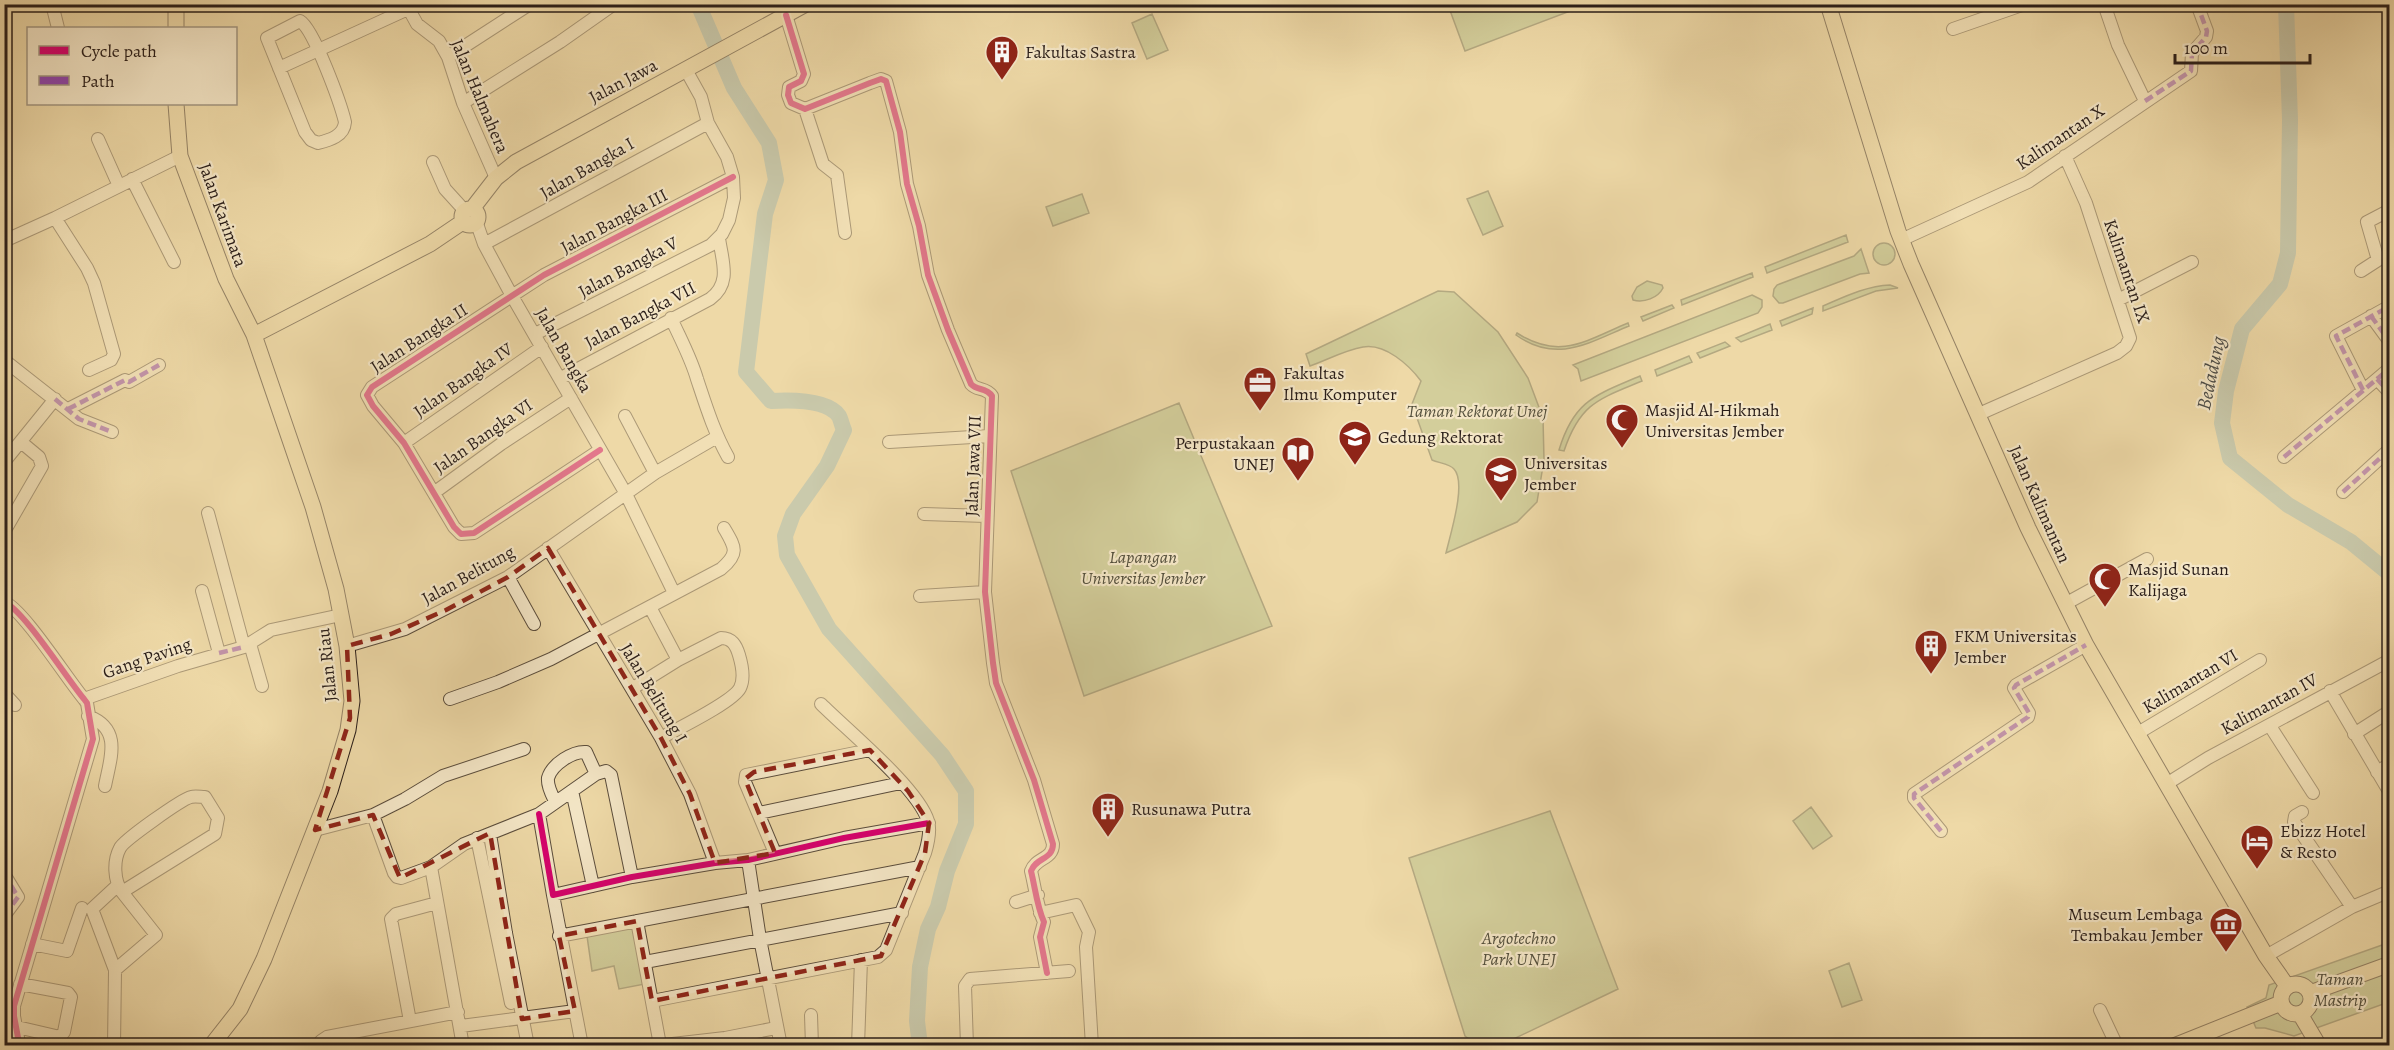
<svg xmlns="http://www.w3.org/2000/svg" width="2394" height="1050" viewBox="0 0 2394 1050" font-family="Alegreya,serif">
  <rect width="100%" height="100%" fill="#eed9a7"/>
  <filter id="stains"><feTurbulence type="fractalNoise" baseFrequency=".00333" numOctaves="4"/><feColorMatrix values="0 0 0 0 .2 0 0 0 0 .09 0 0 0 0 .02 0 0 0 .5 -.17"/></filter>
  <radialGradient id="worn" r=".72"><stop offset=".6" stop-color="#630" stop-opacity="0"/><stop offset="1" stop-color="#630" stop-opacity=".3"/></radialGradient>
  <path fill="#b2c08d" stroke="#6e6f53" stroke-width="1.5" d="M1448,5H1586L1465,51Z
    M1152,14L1168,50L1147,59L1132,23Z
    M1488,191L1503,226L1483,235L1467,199Z
    M1082,194L1089,213L1053,226L1046,207Z
    M1846,235L1848,242L1767,273L1765,267Z
    M1873 254a11 11 0 1 1 22 0a11 11 0 1 1-22 0Z
    M1861,249L1869,273L1860,274L1783,303H1779L1773,296L1774,289L1777,285L1854,256Z
    M1752,273L1753,277L1682,305L1681,300Z
    M1647,281L1662,285L1663,288C1658,298 1644,303 1633,300L1632,296L1637,287Z
    M1890,285L1898,288L1876,291L1823,311V306C1844,297 1866,286 1890,285Z
    M1438,291L1454,292L1498,332L1528,378L1543,418L1544,460L1537,502L1517,522L1446,553C1450,535 1467,483 1454,469C1450,464 1439,463 1432,460L1412,404L1421,381C1409,365 1385,343 1363,347C1345,350 1327,360 1310,366L1306,354Z
    M1752,295L1762,300V307L1758,313L1581,381L1578,369L1573,365Z
    M1672,305L1674,308L1643,321L1641,317Z
    M1813,308L1812,314L1782,326L1780,321Z
    M1628,323L1629,326C1588,343 1557,364 1516,335L1517,333C1560,361 1587,340 1628,323Z
    M1770,324L1772,330L1741,342L1736,338Z
    M1725,342L1730,346L1700,358L1697,353Z
    M1689,356L1692,362L1657,376L1655,370Z
    M1640,376L1642,381C1599,399 1580,403 1564,451L1559,450C1574,400 1596,395 1640,376Z
    M1179,403L1272,626L1084,696L1011,471Z
    M1811,807L1832,836L1813,849L1793,821Z
    M1550,811L1618,989L1501,1045H1477L1465,1036L1409,858Z
    M635,927L645,984L619,989L614,966L592,971L587,936Z
    M2385,944L2389,954V1002L2294,1036L2265,1028H2256L2247,1007L2266,998L2269,985Z
    M1849,963L1862,1000L1842,1007L1829,971Z"/>
  <g fill="none" stroke-linecap="round" stroke-linejoin="round">
    <path stroke="#9db8b2" stroke-width="16" d="M698,4L734,88L769,143L776,180L765,214L746,372L771,401C789,400 827,399 839,416C841,420 842,426 844,430L827,466L793,514L785,536L787,555L829,629L942,755L966,791V824L947,871L938,907L928,929L920,967L917,1021L920,1046
      M2286,4L2290,120L2288,253L2280,284L2242,329L2226,391L2222,423L2230,458L2288,505L2351,542L2390,574"/>
    <g stroke="#5b4d3c" stroke-width="14">
      <path id="minor" d="M52,4L58,28
        M406,4L417,24L439,41L448,57L463,103L496,178
        M2104,4L2118,45L2145,101
        M786,15L804,74L801,81L789,87L788,95L791,103L805,109L870,83L881,79L886,81L900,132L907,184L919,226L928,275L948,330L971,384C977,391 986,387 992,396L985,592L993,663L996,683L1034,780L1053,844C1053,860 1036,857 1031,871C1035,887 1037,907 1044,922L1040,937L1047,973
        M300,21C314,29 341,105 345,122C344,136 330,140 318,143L311,140L305,132L267,38Z
        M1953,29L2025,4
        M448,57L530,4
        M279,68L408,9
        M463,103L560,42L614,4
        M805,109L823,164L837,175L845,233
        M98,139L119,186
        M433,162L445,189L465,211
        M132,179L174,262
        M55,218L87,268L94,283L114,354L111,360L89,370
        M476,221L484,244L512,296L626,494L674,593
        M1901,240L2028,182L2191,71L2192,53L2206,37L2207,31L2197,4
        M4,241L55,218L180,156
        M484,244L708,123
        M2361,271L2378,260L2367,222L2390,210
        M2118,300L2192,262
        M2371,316L2390,342
        M671,318C680,338 691,358 697,379C706,406 714,432 728,457
        M535,334L711,245L722,234L729,220L734,198L733,177L727,157L708,123L701,97L686,70
        M4,360L79,419L112,432
        M561,378L710,299C732,283 722,261 719,238
        M2377,379L2390,368
        M2363,390L2336,336L2390,306
        M68,409L125,380L129,382L159,365
        M1979,414L2117,353L2126,346L2130,338L2086,203L2065,156
        M625,416L655,473
        M889,442L989,436
        M404,443L542,347
        M600,450L474,533L461,534L454,527L404,443L373,406L367,395L372,387L544,275L733,177
        M2284,457L2377,379L2390,393
        M4,462L55,399
        M435,492L501,444L571,398
        M2343,492L2390,449
        M208,513L244,647
        M924,514L986,516
        M4,532L42,466L39,457L21,442
        M548,548L661,738L690,794L715,863
        M508,577L534,624
        M202,591L219,653
        M920,596L985,592
        M4,602C23,609 67,679 84,699L87,703L93,739L14,1006V1016L19,1043
        M2065,604L2147,559
        M650,607L678,660
        M250,644L262,686
        M347,646L405,629L508,577L655,473L717,437
        M633,688L678,660L721,638C732,638 736,645 739,655C742,665 745,678 740,688C733,702 677,729 661,738
        M2330,691L2390,793
        M4,693L15,705
        M84,699L178,666L244,647L271,630L341,615
        M450,699L498,682L551,659L721,569C740,553 735,547 724,528
        M88,716C123,729 110,759 105,786
        M2270,726L2313,793
        M2138,733L2260,660
        M2354,734L2390,711
        M2377,772L2390,764
        M2168,783L2208,758L2390,660
        M572,791L593,886
        M555,801C552,795 547,786 548,778C552,764 573,751 586,752L596,774
        M2302,812L2295,816L2294,822L2352,907
        M759,813L901,783
        M539,814L553,895L632,877L715,863L748,860L844,838L929,823
        M373,815L394,873L397,877L401,878L431,867L464,844L539,814L596,774L606,771L611,775L632,877
        M315,830L373,815L405,799L443,776L524,749
        M1941,831L1914,798V794L2028,717L2029,713L2014,688L2016,685L2086,645
        M490,834L506,933L528,1046
        M477,838L511,1003
        M775,853L745,782L746,775L870,750
        M748,860L760,939L781,1046
        M431,867L463,1046
        M4,874L18,897L4,916
        M553,895L582,1046
        M1016,902L1038,895
        M1040,913L1076,905L1089,932L1086,947L1092,1046
        M637,921L660,1045
        M559,936L920,867
        M32,944L67,951L82,908
        M2266,956L2352,907L2390,891
        M645,962L902,913
        M115,970L156,935L122,892C114,881 113,861 120,848C124,840 182,799 191,797C195,796 201,797 205,797L218,818L215,834L122,892
        M652,1001L878,957L886,950L925,853C928,843 931,831 928,821C918,788 847,730 821,704
        M2100,1010L2117,1046
        M811,1015L812,1046
        M410,1021L391,919L396,914L437,903
        M461,1026L575,1011
        M17,1027L60,1037L64,1032L71,997L68,993L20,984
        M114,1046L115,970L92,909L118,885
        M321,1046V1041L327,1037L458,1012
        M655,1046L725,1038L776,1028
        M858,1046L861,960
        M967,1046L965,986L970,979L1069,971"/>
    </g>
    <g stroke="#2a1e19" stroke-width="17">
      <path id="major" d="M1828,4L1898,231L1911,264L2028,528L2086,645L2266,956L2287,986
        M176,28V4
        M176,104L180,156L226,279L254,335L313,507L336,589L347,646L352,701L348,730L330,791L264,959L240,1009L211,1046
        M472,209L496,178L516,162L806,4
        M462 217a8 8 0 1 1 16 0a8 8 0 1 1-16 0Z
        M254,335L430,244L464,221
        M2281 999a15 15 0 1 1 30 0a15 15 0 1 1-30 0Z
        M2310,993L2390,964
        M2300,1014L2319,1046
        M4,1031L22,1046
        M2174,1046L2281,1003"/>
    </g>
    <use href="#minor" stroke="#f4e6c6" stroke-width="12"/>
    <use href="#major" stroke="#eed9a7" stroke-width="15"/>
    <path stroke="#8e44ad" stroke-width="4.5" stroke-dasharray="9 4.5" stroke-linecap="butt" d="M2145,101L2191,71L2192,53L2206,37L2207,31L2197,4
      M2371,316L2390,342
      M2377,379L2390,368
      M2363,390L2336,336L2390,306
      M55,399L79,419L112,432
      M68,409L125,380L129,382L159,365
      M2284,457L2377,379L2390,393
      M2343,492L2390,449
      M219,653L244,647
      M1941,831L1914,798V794L2028,717L2029,713L2014,688L2016,685L2086,645
      M4,874L18,897L4,916"/>
    <g stroke="#f4e6c6" stroke-width="10">
      <path id="cycleway" d="M786,15L804,74L801,81L789,87L788,95L791,103L805,109L870,83L881,79L886,81L900,132L907,184L919,226L928,275L948,330L971,384C977,391 986,387 992,396L985,592L993,663L996,683L1034,780L1053,844C1053,860 1036,857 1031,871C1035,887 1037,907 1044,922L1040,937L1047,973
        M600,450L474,533L461,534L454,527L404,443L373,406L367,395L372,387L544,275L733,177
        M4,602C23,609 67,679 84,699L87,703L93,739L14,1006V1016L19,1043
        M539,814L553,895L632,877L715,863L748,860L844,838L929,823"/>
    </g>
    <use href="#cycleway" stroke="#d6006c" stroke-width="6"/>
  </g>
  <path d="M0 0H2394V1050H0ZM548,548L661,738L690,794L715,863L775,853L745,779L754,772L870,750L908,791L929,823L925,853L881,956L652,1001L637,921L559,936L575,1011L522,1019L490,833L400,878L373,815L315,830L350,718L347,646L391,634L446,610L508,577Z" fill="#eed9a7" fill-opacity=".55" fill-rule="evenodd"/>
  <path fill="none" stroke="#8f2418" stroke-width="4.5" stroke-dasharray="12 8" stroke-linejoin="round" d="M548,548L661,738L690,794L715,863L775,853L745,779L754,772L870,750L908,791L929,823L925,853L881,956L652,1001L637,921L559,936L575,1011L522,1019L490,833L400,878L373,815L315,830L350,718L347,646L391,634L446,610L508,577Z"/>
  <defs>
    <g id="building-pin" transform="scale(1.725)"><path d="M0 17L-7.5 6A9.5 9.5 0 1 1 7.5 6Z" fill="#8f2418" stroke="#f4e6c6"/><path d="M-4-6H4V6H1V3H-1V6H-4ZM-2.5-4.3h1.7v1.8h-1.7ZM.8-4.3h1.7v1.8H.8ZM-2.5-1h1.7V.8h-1.7ZM.8-1h1.7V.8H.8Z" fill="#fff"/></g>
    <g id="office-pin" transform="scale(1.725)"><path d="M0 17L-7.5 6A9.5 9.5 0 1 1 7.5 6Z" fill="#8f2418" stroke="#f4e6c6"/><path d="M-6-3h4V-5.5h4V-3h4V5H-6ZM-1-4.5V-3h2v-1.5ZM-6 0V1H6V0Z" fill="#fff"/></g>
    <g id="mosque-pin" transform="scale(1.725)"><path d="M0 17L-7.5 6A9.5 9.5 0 1 1 7.5 6Z" fill="#8f2418" stroke="#f4e6c6"/><path d="M3.5-4.9A6 6 0 1 0 3.5 4.9A5 5 0 1 1 3.5-4.9Z" fill="#fff"/></g>
    <g id="university-pin" transform="scale(1.725)"><path d="M0 17L-7.5 6A9.5 9.5 0 1 1 7.5 6Z" fill="#8f2418" stroke="#f4e6c6"/><path d="M0-5L7-2L0 1L-7-2ZM-4 1L0 2.5L4 1V4Q0 6-4 4Z" fill="#fff"/></g>
    <g id="library-pin" transform="scale(1.725)"><path d="M0 17L-7.5 6A9.5 9.5 0 1 1 7.5 6Z" fill="#8f2418" stroke="#f4e6c6"/><path d="M-6-4Q-3-5.5-.7-3.5V5Q-3 3-6 4ZM6-4Q3-5.5 .7-3.5V5Q3 3 6 4Z" fill="#fff"/></g>
    <g id="hotel-pin" transform="scale(1.725)"><path d="M0 17L-7.5 6A9.5 9.5 0 1 1 7.5 6Z" fill="#8f2418" stroke="#f4e6c6"/><path d="M-6-4.5h1.5V1H6V5H4.5V3h-9V5H-6ZM-4 0a1.8 1.8 0 1 1 3.6 0ZM.5 0V-2.5h3Q6-2.5 6 0Z" fill="#fff"/></g>
    <g id="museum-pin" transform="scale(1.725)"><path d="M0 17L-7.5 6A9.5 9.5 0 1 1 7.5 6Z" fill="#8f2418" stroke="#f4e6c6"/><path d="M0-6L6-3V-2H-6V-3ZM-5-1h2V3h-2ZM-1-1h2V3h-2ZM3-1h2V3H3ZM-6 4H6V6H-6Z" fill="#fff"/></g>
  </defs>
  <g fill-rule="evenodd">
    <use href="#building-pin" x="1002" y="52"/>
    <use href="#office-pin" x="1260" y="383"/>
    <use href="#mosque-pin" x="1622" y="420"/>
    <use href="#university-pin" x="1355" y="437"/>
    <use href="#library-pin" x="1298" y="453"/>
    <use href="#university-pin" x="1501" y="473"/>
    <use href="#mosque-pin" x="2105" y="579"/>
    <use href="#building-pin" x="1931" y="646"/>
    <use href="#building-pin" x="1108" y="809"/>
    <use href="#hotel-pin" x="2257" y="841"/>
    <use href="#museum-pin" x="2226" y="924"/>
  </g>
  <g text-anchor="middle" dominant-baseline="central" stroke-width="4.5" stroke-linejoin="round" paint-order="stroke">
    <g font-size="18" fill="#2a1e19" stroke="#f4e6c6" text-anchor="start">
      <text x="1025" y="52">Fakultas Sastra</text>
      <text x="1283" y="373">Fakultas<tspan x="1283" dy="21">Ilmu Komputer</tspan></text>
      <text x="1645" y="410">Masjid Al-Hikmah<tspan x="1645" dy="21">Universitas Jember</tspan></text>
      <text x="1378" y="437">Gedung Rektorat</text>
      <text x="1275" y="443" text-anchor="end">Perpustakaan<tspan x="1275" dy="21">UNEJ</tspan></text>
      <text x="1524" y="463">Universitas<tspan x="1524" dy="21">Jember</tspan></text>
      <text x="2128" y="569">Masjid Sunan<tspan x="2128" dy="21">Kalijaga</tspan></text>
      <text x="1954" y="636">FKM Universitas<tspan x="1954" dy="21">Jember</tspan></text>
      <text x="1131" y="809">Rusunawa Putra</text>
      <text x="2280" y="831">Ebizz Hotel<tspan x="2280" dy="21">&amp; Resto</tspan></text>
      <text x="2203" y="914" text-anchor="end">Museum Lembaga<tspan x="2203" dy="21">Tembakau Jember</tspan></text>
    </g>
    <g font-size="18" fill="#2a1e19" stroke="#f4e6c6">
      <text transform="translate(623 81) rotate(-28)">Jalan Jawa</text>
      <text transform="translate(480 96) rotate(67)">Jalan Halmahera</text>
      <text transform="translate(2060 137) rotate(-34)">Kalimantan X</text>
      <text transform="translate(587 168) rotate(-30)">Jalan Bangka I</text>
      <text transform="translate(223 215) rotate(70)">Jalan Karimata</text>
      <text transform="translate(614 221) rotate(-28)">Jalan Bangka III</text>
      <text transform="translate(628 267) rotate(-28)">Jalan Bangka V</text>
      <text transform="translate(2127 271) rotate(71)">Kalimantan IX</text>
      <text transform="translate(640 315) rotate(-28)">Jalan Bangka VII</text>
      <text transform="translate(419 338) rotate(-33)">Jalan Bangka II</text>
      <text transform="translate(564 350) rotate(60)">Jalan Bangka</text>
      <text transform="translate(463 380) rotate(-35)">Jalan Bangka IV</text>
      <text transform="translate(483 436) rotate(-35)">Jalan Bangka VI</text>
      <text transform="translate(973 466) rotate(-88)">Jalan Jawa VII</text>
      <text transform="translate(2040 504) rotate(66)">Jalan Kalimantan</text>
      <text transform="translate(468 575) rotate(-29)">Jalan Belitung</text>
      <text transform="translate(147 658) rotate(-19)">Gang Paving</text>
      <text transform="translate(327 665) rotate(-96)">Jalan Riau</text>
      <text transform="translate(2190 681) rotate(-31)">Kalimantan VI</text>
      <text transform="translate(654 693) rotate(59)">Jalan Belitung I</text>
      <text transform="translate(2269 704) rotate(-29)">Kalimantan IV</text>
    </g>
    <g font-size="18" font-style="italic" fill="#534f3c" stroke="#f4e6c6">
      <text x="1477" y="411">Taman Rektorat Unej</text>
      <text x="1143" y="557">Lapangan<tspan x="1143" dy="21">Universitas Jember</tspan></text>
      <text x="1519" y="938">Argotechno<tspan x="1519" dy="21">Park UNEJ</tspan></text>
      <text x="2340" y="979">Taman<tspan x="2340" dy="21">Mastrip</tspan></text>
    </g>
    <g font-size="20" font-style="italic" fill="#4c4c47" stroke="#f4e6c6">
      <text transform="translate(2211 373) rotate(-78)">Bedadung</text>
    </g>
  </g>
  <rect width="2394" height="1050" fill="none" stroke="#eed9a7" stroke-width="24"/>
  <rect x="6" y="6" width="2382" height="1038" fill="none" stroke="#2a1e19" stroke-width="3"/>
  <rect x="12" y="12" width="2370" height="1026" fill="none" stroke="#2a1e19" stroke-width="1.5"/>
  <rect x="27" y="27" width="210" height="78" fill="#f4e6c6" stroke="#a39681" stroke-width="1.5"/>
  <rect x="39" y="46" width="30" height="9" fill="#d6006c" stroke="#a39681" stroke-width="1.5"/>
  <text x="81" y="57" font-size="18" fill="#2a1e19">Cycle path</text>
  <rect x="39" y="76" width="30" height="9" fill="#8e44ad" stroke="#a39681" stroke-width="1.5"/>
  <text x="81" y="87" font-size="18" fill="#2a1e19">Path</text>
  <path d="M2175 54v9h135v-9" fill="none" stroke="#2a1e19" stroke-width="3"/>
  <text x="2184" y="54" font-size="18" fill="#2a1e19" stroke="#f4e6c6" stroke-width="4.5" paint-order="stroke">100 m</text>
  <rect width="100%" height="100%" filter="url(#stains)"/>
  <rect width="100%" height="100%" fill="url(#worn)"/>
</svg>
